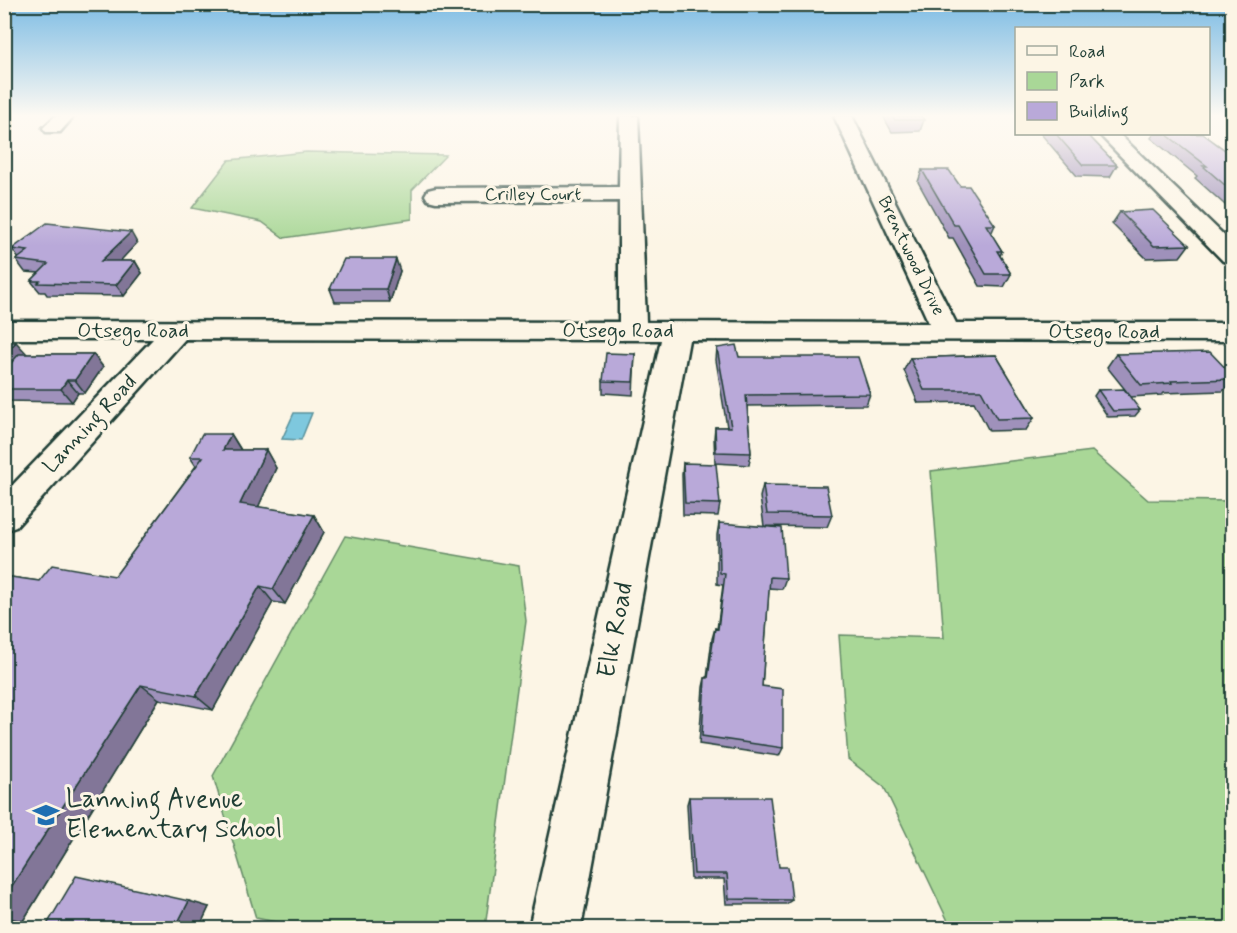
<svg xmlns="http://www.w3.org/2000/svg" width="1237" height="933" viewBox="0 0 1237 933" font-family="Mynerve,sans-serif">
  <rect width="100%" height="100%" fill="#fcf5e5"/>
  <filter id="ink" filterUnits="userSpaceOnUse"><feTurbulence type="fractalNoise" baseFrequency=".0167" numOctaves="2"/><feDisplacementMap in="SourceGraphic" scale="12" xChannelSelector="R" yChannelSelector="G"/><feConvolveMatrix kernelMatrix="1 2 1 2 8 2 1 2 1" color-interpolation-filters="sRGB"/></filter>
  <g filter="url(#ink)">
    <path fill="#a9d797" stroke="#648a66" stroke-width="1.5" d="M306,152L446,155L412,190V219L284,238L262,222L192,208L229,160Z
      M1092,451L1148,500L1232,501V928H948L949,923L884,787L848,759L839,635L944,638L931,471Z
      M345,536L519,566L526,621L485,928H306L256,918L213,776Z"/>
    <path fill="#7ec8de" stroke="#58909a" stroke-width="1.5" d="M294,413H312L301,440L282,439Z"/>
    <g fill="none" stroke-linecap="round" stroke-linejoin="round">
      <g stroke="#1f3d34" stroke-width="5">
        <path id="minor" d="M55,116H74L60,132H46L43,128Z
          M620,116H638L646,322L929,323L834,116H852L956,323H1232V341L689,340L581,928H529L661,340L185,339L16,527L4,531V494L153,339H4V321L619,322V201L436,202L428,200L425,195L428,190L436,188L619,187Z
          M1099,134H1119L1232,243V263L1223,261Z"/>
      </g>
      <use href="#minor" fill="#fcf5e5" fill-rule="evenodd"/>
    </g>
    <path fill="#9f91bb" stroke="#1f3d34" stroke-width="1.5" d="M883,116H921L924,120L920,131L892,132Z
      M1041,134H1087L1117,165L1110,177L1077,176Z
      M1154,134H1203L1233,156V212L1195,178L1197,176L1151,138Z
      M922,170L960,186L995,225L991,234L1002,251L1000,256L1011,274L1004,287L980,286L953,238H949L918,182Z
      M1120,212L1189,245L1180,257L1146,258L1112,224Z
      M137,243L119,261H135L142,273L124,296L47,295L45,292H40L31,281L39,273L25,272L16,260L19,259L12,249Z
      M400,271L390,302H335L330,289Z
      M4,342L26,354H93L103,367L85,393H78L72,402L4,401Z
      M717,348L739,357L870,394L866,405L747,406L751,453L749,465L715,463L714,438L715,427H727L716,360Z
      M635,354L633,395L603,393V381Z
      M1116,354L1233,379V381L1223,391L1164,393L1162,395L1131,397L1107,367Z
      M996,355L1034,418L1026,430L989,431L974,402L918,403L904,370L910,358Z
      M1098,390L1140,410L1135,416L1108,417L1094,396Z
      M231,434L241,450H266L276,468L258,507L314,515L324,532L285,604L273,602L213,710L159,699L23,921L46,927L209,907L199,928H4V576L39,581L115,576L196,466L190,457Z
      M683,463L720,504L718,516L683,515L682,475Z
      M763,485L832,515L827,527L764,526L760,497Z
      M719,523L786,578L782,589L769,588L762,686L783,748L779,756L699,744L703,687L705,678H707L712,639L715,628L717,629L723,585L717,584V535Z
      M689,797L779,867L792,900L786,904H726L724,879H691L687,804Z"/>
    <path fill="#827698" stroke="#1f3d34" stroke-width="1.5" d="M131,232L137,243L109,273L101,261Z
      M396,259L400,271L390,302L386,289Z
      M135,261L142,273L124,296L116,285Z
      M16,342L27,354L4,380V355Z
      M93,354L103,367L85,393L75,380Z
      M67,380L78,393L72,402L61,389Z
      M231,434L242,452L223,450Z
      M266,450L276,468L252,521L240,504Z
      M314,515L324,532L285,604L273,589Z
      M260,586L273,602L213,710L196,696Z
      M141,685L159,699L23,921L4,917V898Z
      M189,901L209,907L199,928H175Z"/>
    <path fill="#b9a9d9" stroke="#1f3d34" stroke-width="1.5" d="M892,116H921L924,120H895Z
      M1056,134H1087L1117,165H1083Z
      M1166,134H1203L1233,156V192L1203,166H1207Z
      M922,170H949L960,186H969L995,225H986L1002,251H997L1011,274H986L958,225H954Z
      M1153,210L1189,245L1154,246L1120,212Z
      M47,223L131,232L101,261H135L116,285L38,283L40,281H31L48,264L16,260L28,251L12,249Z
      M344,259H396L386,289H330Z
      M4,342H16L4,355Z
      M736,345L739,357H858L870,394L746,395L751,453L716,452L715,427H731L717,348Z
      M1210,352L1233,376V379L1171,381L1172,383L1141,385L1116,354Z
      M606,353L635,354L633,382L603,381Z
      M19,354H93L75,380H67L61,389H4V371Z
      M996,355L1034,418L997,419L981,390H924L910,358Z
      M1124,389L1140,410L1113,411L1098,390Z
      M202,434H231L223,450H266L240,504L314,515L273,589L260,586L196,696L141,685L4,898V576L39,581L52,565L115,576L203,457H190Z
      M683,463L716,464L720,504L685,503Z
      M763,485L826,486L832,515L767,514Z
      M719,523L782,528L786,578L770,577L762,686L783,689V748L702,736L705,678H708L715,628L718,629L725,574L720,573Z
      M689,797H770L779,867H788L792,900L729,899L727,874H694Z
      M76,876L189,901L175,928H4V918L45,928Z"/>
  </g>
  <linearGradient id="sky" x2="0" y2="1"><stop stop-color="#7dbce4"/><stop offset="0.47" stop-color="#fefaf3"/><stop offset="1" stop-color="#fefaf3" stop-opacity="0"/></linearGradient>
  <rect width="1237" height="246" fill="url(#sky)"/>
  <defs>
    <g id="school-bare" transform="scale(2.07)"><path d="M0-5L7-2L0 1L-7-2ZM-4 1L0 2.5L4 1V4Q0 6-4 4Z" fill="#1f6fb2" stroke="#fcf5e5" stroke-width="2.5" paint-order="stroke"/></g>
  </defs>
  <g fill-rule="evenodd">
    <use href="#school-bare" x="46" y="815"/>
  </g>
  <g text-anchor="middle" dominant-baseline="central" stroke-width="6" stroke-linejoin="round" paint-order="stroke">
    <g font-size="18" fill="#1f3d34" stroke="#fcf5e5">
      <text x="533" y="195">Crilley Court</text>
      <text transform="translate(911 256) rotate(64)">Brentwood Drive</text>
    </g>
    <g font-size="21" fill="#1f3d34" stroke="#fcf5e5">
      <text x="133" y="331">Otsego Road</text>
      <text x="618" y="331">Otsego Road</text>
      <text x="1104" y="332">Otsego Road</text>
      <text transform="translate(90 424) rotate(-47)">Lanning Road</text>
    </g>
    <g font-size="26" fill="#1f3d34" stroke="#fcf5e5">
      <text transform="translate(616 630) rotate(-79)">Elk Road</text>
    </g>
    <g font-size="26" fill="#1f3d34" stroke="#fcf5e5" text-anchor="start">
      <text x="66" y="800">Lanning Avenue<tspan x="66" dy="30">Elementary School</tspan></text>
    </g>
  </g>
  <rect width="1237" height="933" fill="none" stroke="#fcf5e5" stroke-width="24"/>
  <rect x="12" y="12" width="1213" height="909" fill="none" stroke="#1f3d34" stroke-width="2" filter="url(#ink)"/>
  <rect x="1015" y="27" width="195" height="108" fill="#fcf5e5" stroke="#a4ab9e" stroke-width="1.5"/>
  <rect x="1027" y="46" width="30" height="9" fill="#fcf5e5" stroke="#a4ab9e" stroke-width="1.5"/>
  <text x="1069" y="57" font-size="18" fill="#1f3d34">Road</text>
  <rect x="1027" y="72" width="30" height="18" fill="#a9d797" stroke="#a4ab9e" stroke-width="1.5"/>
  <text x="1069" y="87" font-size="18" fill="#1f3d34">Park</text>
  <rect x="1027" y="102" width="30" height="18" fill="#b9a9d9" stroke="#a4ab9e" stroke-width="1.5"/>
  <text x="1069" y="117" font-size="18" fill="#1f3d34">Building</text>
</svg>
